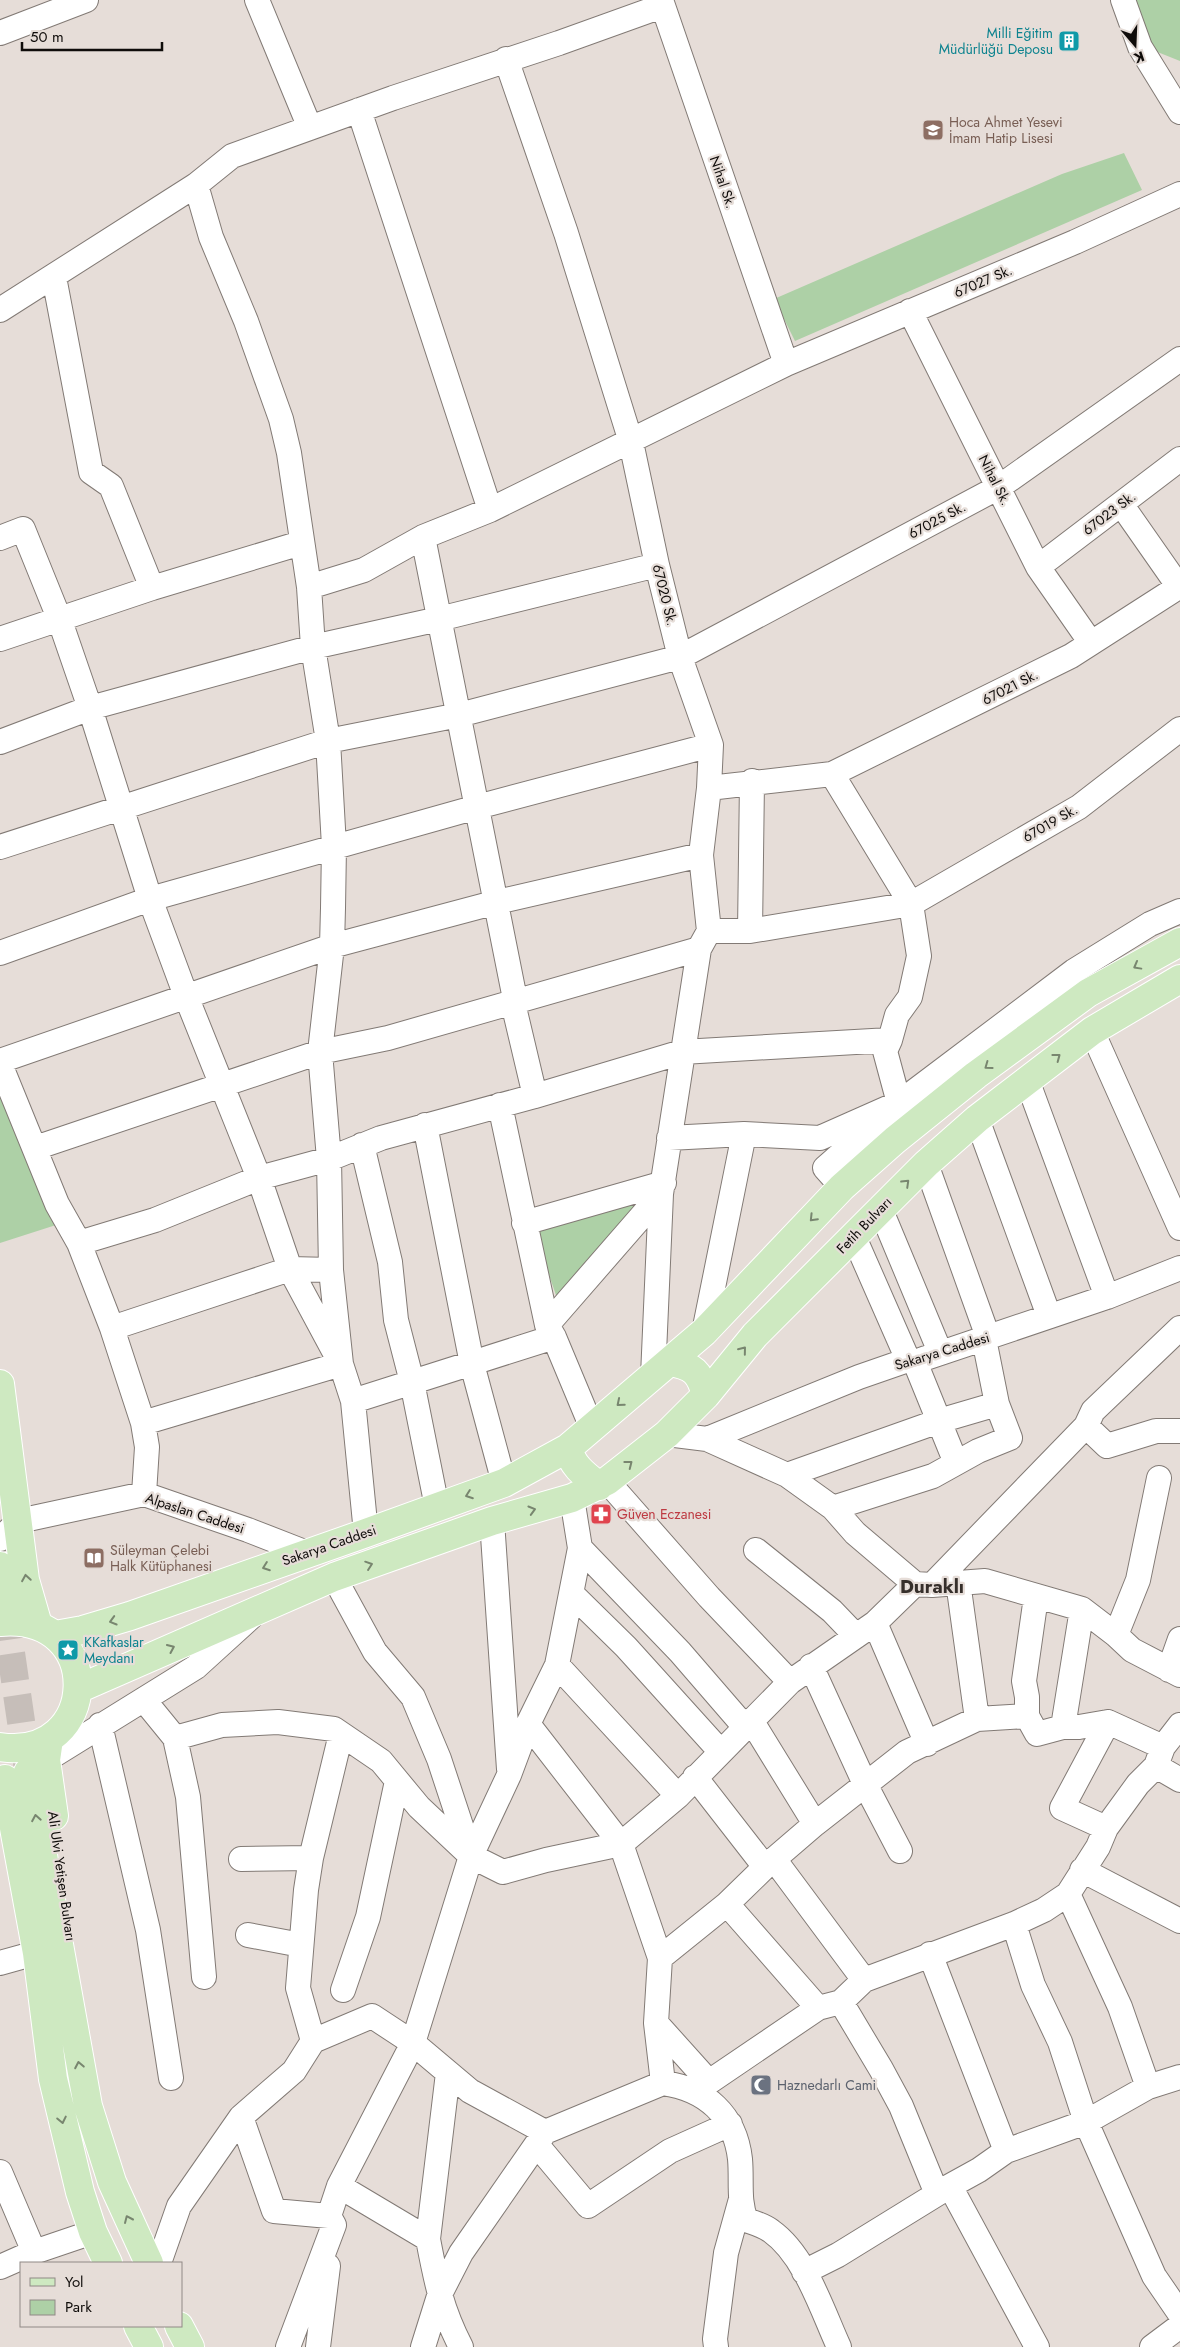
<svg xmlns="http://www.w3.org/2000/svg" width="1180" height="2347" viewBox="0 0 1180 2347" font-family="Jost,sans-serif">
  <rect width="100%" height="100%" fill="#e6ddd8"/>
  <path fill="#add0a6" d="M1132,0H1180V61L1150,49Z
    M1124,153L1142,190L795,341L774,299L1062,174Z
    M0,1087L56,1225L0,1243Z
    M642,1192L626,1226L558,1301L534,1231Z"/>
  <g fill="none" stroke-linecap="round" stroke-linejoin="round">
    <path stroke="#c6beb9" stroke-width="28" stroke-dasharray="28 14" stroke-linecap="butt" d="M5,1612L28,1769"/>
    <g stroke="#827a75" stroke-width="26">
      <path id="minor" d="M257,0L310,128
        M661,0L786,364
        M1123,0L1140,47L1180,112
        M0,33L86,0
        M506,59L566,233L631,442L657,565L680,657L711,745L709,788L701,855L709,931L699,949L661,1194L653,1376
        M359,110L490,510
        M196,185L211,237L246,321L281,419L289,453L309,587L313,647L328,741L334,846L333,908L332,946L320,1052L329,1159L331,1270L341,1364L353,1401L366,1533
        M54,277L91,472L111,486L152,588
        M0,310L196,185L232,156L393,98L559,43L662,6
        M910,311L1038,567L1091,643
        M1121,504L1179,587
        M423,537L514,994L513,1003L535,1096
        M0,538L23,529L59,618L90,708L150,899L186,996L259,1178L290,1269L341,1364L143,1423
        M1038,567L1180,459
        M309,587L364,570L423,537L490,510L786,364L1075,242L1180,194
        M0,639L152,588L301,543
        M0,742L90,708L313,647L439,619L657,565
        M832,774L911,904L919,956L910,997L897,1015L890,1040L885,1051L899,1103L825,1168L842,1187
        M709,788L832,774L1071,656L1180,586
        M0,847L328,741L459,715L680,657L999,487L1180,359
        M709,931H750L911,904L1079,807L1180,729
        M750,931L752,781
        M0,953L150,899L477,807L711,745
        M1092,1031L1180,1228
        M0,1061L332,946L497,902L701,855
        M0,1064L57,1204L79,1243L112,1328L143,1423L147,1447L144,1494
        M1027,1080L1107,1297
        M500,1105L547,1325L554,1337L592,1428
        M977,1119L1049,1316
        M425,1125L472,1364L504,1483
        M669,1138L744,1134L820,1138L899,1103L1074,971L1150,924L1180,911
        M362,1145L390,1262L396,1320L412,1382L437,1507
        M35,1148L320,1052L388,1038L699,949
        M926,1164L988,1337
        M880,1208L940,1352
        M524,1223L664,1183
        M854,1237L908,1360
        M79,1243L155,1220L259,1178L329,1159L381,1138L535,1096L682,1052L890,1040
        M547,1325L661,1194
        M112,1328L290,1269L331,1270
        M704,1332L744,1134
        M915,1362L956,1463
        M353,1401L554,1337
        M1086,1426L1107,1446L1156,1431H1180
        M667,1434L707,1439L787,1475L833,1508L855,1533L915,1584L932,1585L985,1581L1082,1609L1116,1635L1132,1650L1180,1675
        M707,1439L859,1377L908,1360L915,1362L926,1358L1107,1297L1180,1268
        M787,1475L939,1421L997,1404
        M607,1481L709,1597L790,1682
        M572,1498L580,1548L557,1665L528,1724L509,1775L471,1856L503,1872L546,1860L621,1844L678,1796L790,1682L875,1623L915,1584
        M833,1508L933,1476L978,1451L1010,1438L997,1404L984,1339
        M492,1521L509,1769
        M0,1539L19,1521L144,1494L248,1530L307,1553
        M580,1548L680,1652L744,1726
        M756,1550L832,1611L856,1636
        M958,1582L977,1719
        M932,1585L1086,1426L1093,1411L1180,1328
        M572,1594L626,1647L720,1751
        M875,1623L927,1744
        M1116,1635L1138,1580L1159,1478
        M557,1665L678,1796
        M811,1666L865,1784L900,1851
        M1169,1670L1180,1639
        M144,1700L175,1738L222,1725L278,1722L334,1729L381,1761L419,1807L470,1855
        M1027,1716V1697L1024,1681L1036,1597
        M751,1720L815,1824
        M528,1724L621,1844L660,1958L656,2023L663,2083C706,2089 735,2115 740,2159C742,2180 738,2201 746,2220C755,2223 763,2225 771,2231C805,2255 822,2310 839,2347
        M100,1725L148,1930L171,2078
        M1063,1727L1082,1609
        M175,1738L188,1797L204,1977
        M46,1760L196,1667L251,1617
        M1156,1766L1180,1780
        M695,1777L765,1867
        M1106,1828L1062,1808L1108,1722
        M241,1859L311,1858
        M774,1859L864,1980
        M1082,1870L1180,1921
        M1068,1894L1120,2007L1148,2087
        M727,1904L818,2008
        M1014,1924L1033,1985L1060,2042L1086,2122L1154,2276L1180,2314
        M248,1935L301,1945
        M930,1954L1006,2151
        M660,1958L727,1904L765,1867L815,1824L907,1752L977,1719L1027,1716L1037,1734L1063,1727H1079L1108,1722L1163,1747
        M0,1963L25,1956
        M343,1990L368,1917L397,1781
        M841,2002L881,2069L901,2106L937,2194
        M656,2023L709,2082
        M313,2041L298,1988L306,1890L311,1858L341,1734
        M685,2088L709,2082L818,2008L841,2002L864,1980L1014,1924L1044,1910L1068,1894L1098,1847L1106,1828L1138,1784L1156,1766L1163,1747L1180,1725
        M241,2117L294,2071L313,2041L372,2016L413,2043L470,2091L545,2132L663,2083
        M537,2145L588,2206L670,2151L730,2124
        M0,2172L34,2252
        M339,2186L428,2239C436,2281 441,2308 461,2347
        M950,2186L1037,2347
        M428,2239L448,2073
        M159,2263L179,2206L241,2117L274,2211L329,2216
        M0,2267L34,2252L93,2232
        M804,2272L838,2255L950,2186L979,2170L1006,2151L1086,2122L1148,2087L1180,2077
        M288,2347L334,2225L329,2216L339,2186L413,2043L471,1856L439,1759L413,1697L375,1652L334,1577
        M318,2347L328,2266
        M423,2347L439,2296L461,2253L545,2132
        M716,2347L715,2339L726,2253L741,2199
        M1152,2347L1180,2326"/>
    </g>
    <g stroke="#fff" stroke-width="30">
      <path id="major" d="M670,1362C693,1366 700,1372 706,1395
        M0,1384L25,1580L38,1625
        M568,1448C572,1466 585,1475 599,1486
        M0,1566L5,1612
        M0,1622C107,1612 100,1762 0,1747
        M55,1635L83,1630L130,1616L366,1533L504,1483L568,1448L704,1332L842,1187L895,1140L976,1075L1088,993L1180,942
        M78,1689L334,1577L492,1521L572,1498L607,1481L667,1434L706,1395L755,1335L926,1164L977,1119L1092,1031L1180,979
        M49,1739L46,1760L54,1816
        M28,1772L88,2106L112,2182L149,2263
        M5,1779L37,1953L53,2079L80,2192L93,2232L108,2263
        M138,2326L149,2347
        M179,2326L190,2347"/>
    </g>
    <use href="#minor" stroke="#fff" stroke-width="24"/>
    <use href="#major" stroke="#cee9c1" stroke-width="28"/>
  </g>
  <defs><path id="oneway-chevron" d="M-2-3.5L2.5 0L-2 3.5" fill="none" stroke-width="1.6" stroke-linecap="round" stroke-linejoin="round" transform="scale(1.25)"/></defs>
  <g stroke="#78866f">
    <use href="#oneway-chevron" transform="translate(1137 966) rotate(151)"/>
    <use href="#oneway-chevron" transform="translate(1057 1057) rotate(-37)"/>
    <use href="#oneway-chevron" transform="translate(988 1066) rotate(144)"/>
    <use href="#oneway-chevron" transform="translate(906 1183) rotate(-44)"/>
    <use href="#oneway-chevron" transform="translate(813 1218) rotate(134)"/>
    <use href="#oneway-chevron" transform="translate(743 1350) rotate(-51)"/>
    <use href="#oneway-chevron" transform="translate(620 1403) rotate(140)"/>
    <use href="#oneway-chevron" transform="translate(629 1464) rotate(-38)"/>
    <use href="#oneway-chevron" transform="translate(469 1495) rotate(160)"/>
    <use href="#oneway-chevron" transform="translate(532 1510) rotate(-16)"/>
    <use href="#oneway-chevron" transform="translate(369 1565) rotate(-19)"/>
    <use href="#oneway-chevron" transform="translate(266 1567) rotate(160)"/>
    <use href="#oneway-chevron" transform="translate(26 1578) rotate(-99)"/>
    <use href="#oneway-chevron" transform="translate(113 1621) rotate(164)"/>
    <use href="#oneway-chevron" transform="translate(171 1648) rotate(-24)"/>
    <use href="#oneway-chevron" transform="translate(36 1818) rotate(-100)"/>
    <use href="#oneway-chevron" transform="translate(79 2065) rotate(-101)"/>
    <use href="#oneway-chevron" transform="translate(62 2120) rotate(78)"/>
    <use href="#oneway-chevron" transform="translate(128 2219) rotate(-114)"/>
  </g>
  <defs>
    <g id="building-square" transform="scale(1.125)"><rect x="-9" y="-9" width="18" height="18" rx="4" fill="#0f9aa8" stroke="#e6ddd8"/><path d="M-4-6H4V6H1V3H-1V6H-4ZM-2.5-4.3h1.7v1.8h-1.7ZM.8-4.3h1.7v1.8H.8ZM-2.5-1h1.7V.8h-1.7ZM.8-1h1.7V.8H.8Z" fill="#fff"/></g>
    <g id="school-square" transform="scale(1.125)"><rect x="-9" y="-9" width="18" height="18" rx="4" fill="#8d6e63" stroke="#e6ddd8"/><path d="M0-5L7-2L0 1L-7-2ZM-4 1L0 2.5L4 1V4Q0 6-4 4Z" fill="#fff"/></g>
    <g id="pharmacy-square" transform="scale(1.125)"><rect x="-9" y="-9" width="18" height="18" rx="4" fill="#e0444e" stroke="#e6ddd8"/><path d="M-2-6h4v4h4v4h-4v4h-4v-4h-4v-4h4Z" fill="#fff"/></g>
    <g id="library-square" transform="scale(1.125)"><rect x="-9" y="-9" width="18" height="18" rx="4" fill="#8d6e63" stroke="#e6ddd8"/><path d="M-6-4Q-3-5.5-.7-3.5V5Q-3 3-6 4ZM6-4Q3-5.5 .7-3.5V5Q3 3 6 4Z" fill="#fff"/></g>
    <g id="sight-square" transform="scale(1.125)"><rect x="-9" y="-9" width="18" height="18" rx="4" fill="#0f9aa8" stroke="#e6ddd8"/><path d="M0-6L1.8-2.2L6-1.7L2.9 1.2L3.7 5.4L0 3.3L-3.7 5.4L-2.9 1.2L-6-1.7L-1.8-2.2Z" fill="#fff"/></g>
    <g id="mosque-square" transform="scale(1.125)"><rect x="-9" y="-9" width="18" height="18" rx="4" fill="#6b7280" stroke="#e6ddd8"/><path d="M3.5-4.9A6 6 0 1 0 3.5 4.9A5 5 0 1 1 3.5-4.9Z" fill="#fff"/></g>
  </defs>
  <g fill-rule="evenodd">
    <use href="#building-square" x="1069" y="41"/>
    <use href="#school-square" x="933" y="130"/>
    <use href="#pharmacy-square" x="601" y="1514"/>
    <use href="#library-square" x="94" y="1558"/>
    <use href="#sight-square" x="68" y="1650"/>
    <use href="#mosque-square" x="761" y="2085"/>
  </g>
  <g text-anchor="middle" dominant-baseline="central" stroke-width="4.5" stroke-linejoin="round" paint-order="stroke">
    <g font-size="14" fill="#0d838f" stroke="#e6ddd8" text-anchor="end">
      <text x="1053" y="33">Milli Eğitim<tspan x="1053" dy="16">Müdürlüğü Deposu</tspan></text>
      <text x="84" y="1642" text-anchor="start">KKafkaslar<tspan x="84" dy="16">Meydanı</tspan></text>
    </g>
    <g font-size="14" fill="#785e54" stroke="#e6ddd8" text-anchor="start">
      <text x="949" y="122">Hoca Ahmet Yesevi<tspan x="949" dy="16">İmam Hatip Lisesi</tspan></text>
      <text x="110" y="1550">Süleyman Çelebi<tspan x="110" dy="16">Halk Kütüphanesi</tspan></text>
    </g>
    <g font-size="14" fill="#0f0c0a" stroke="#e6ddd8">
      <text transform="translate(723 182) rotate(71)">Nihal Sk.</text>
      <text transform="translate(983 281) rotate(-23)">67027 Sk.</text>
      <text transform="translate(995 480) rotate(63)">Nihal Sk.</text>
      <text transform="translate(1109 513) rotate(-37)">67023 Sk.</text>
      <text transform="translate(937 520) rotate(-28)">67025 Sk.</text>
      <text transform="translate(665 595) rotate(76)">67020 Sk.</text>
      <text transform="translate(1010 687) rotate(-27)">67021 Sk.</text>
      <text transform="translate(1050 823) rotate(-30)">67019 Sk.</text>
      <text transform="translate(864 1225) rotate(-46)">Fetih Bulvarı</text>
      <text transform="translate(942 1351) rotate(-17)">Sakarya Caddesi</text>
      <text transform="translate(195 1513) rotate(18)">Alpaslan Caddesi</text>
      <text transform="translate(329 1545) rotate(-19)">Sakarya Caddesi</text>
      <text transform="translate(62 1876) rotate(82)">Ali Ulvi Yetişen Bulvarı</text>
    </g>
    <g font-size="14" fill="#be3a42" stroke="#e6ddd8" text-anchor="start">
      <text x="617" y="1514">Güven Eczanesi</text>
    </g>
    <g font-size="14" fill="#5b616d" stroke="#e6ddd8" text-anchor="start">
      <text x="777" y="2085">Haznedarlı Cami</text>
    </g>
    <g font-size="19" font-weight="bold" fill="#362f2b" stroke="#e6ddd8">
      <text x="932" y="1586">Duraklı</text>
    </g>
  </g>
  <rect x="20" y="2262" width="162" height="65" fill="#e6ddd8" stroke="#908986"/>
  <rect x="30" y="2278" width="25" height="8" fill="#cee9c1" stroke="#908986"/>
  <text x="65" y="2287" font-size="15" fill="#0f0c0a">Yol</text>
  <rect x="30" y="2300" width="25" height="15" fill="#add0a6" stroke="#908986"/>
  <text x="65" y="2312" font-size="15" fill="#0f0c0a">Park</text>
  <g transform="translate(1135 45) rotate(161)" stroke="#e6ddd8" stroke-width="4" paint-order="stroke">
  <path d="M0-4L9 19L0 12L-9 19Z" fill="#0f0c0a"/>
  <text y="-8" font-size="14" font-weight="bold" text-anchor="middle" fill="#0f0c0a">K</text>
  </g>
  <path d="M22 42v8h140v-8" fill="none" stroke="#0f0c0a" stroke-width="2.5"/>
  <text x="30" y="42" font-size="15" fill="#0f0c0a" stroke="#e6ddd8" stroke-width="4" paint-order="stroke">50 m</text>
</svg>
